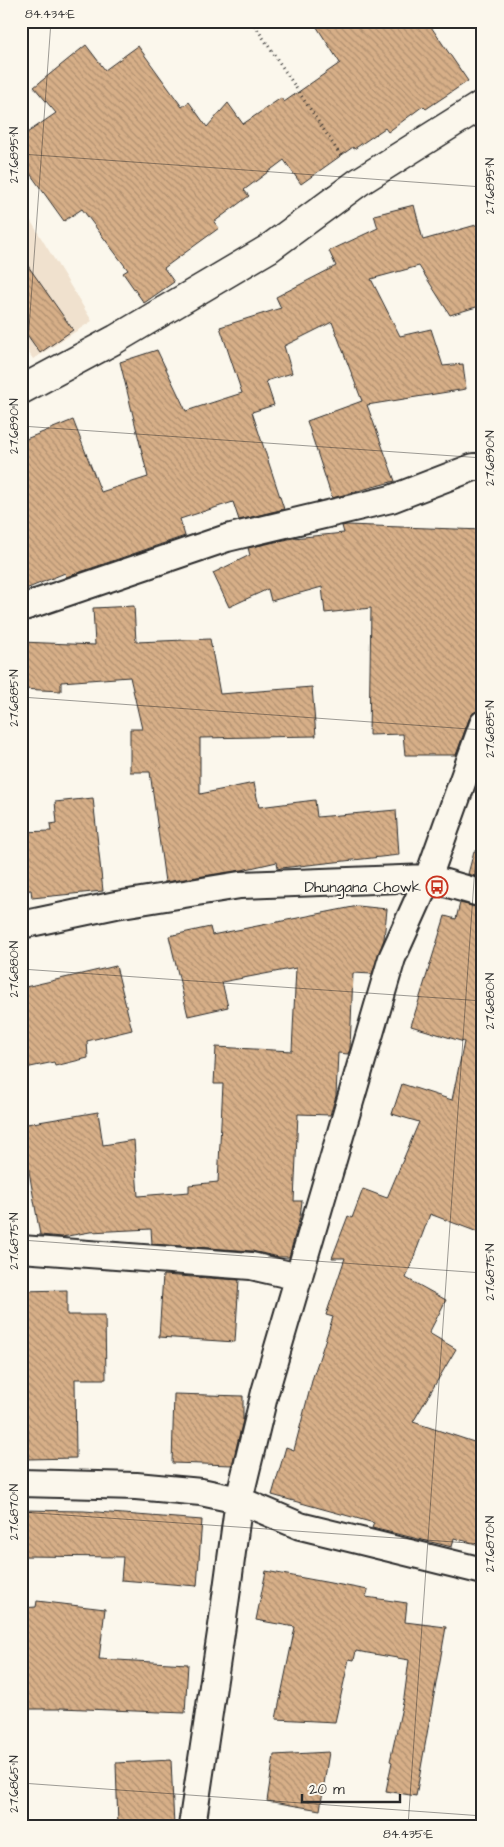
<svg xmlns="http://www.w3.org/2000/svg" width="504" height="1847" viewBox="0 0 504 1847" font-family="'Architects Daughter',sans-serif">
  <defs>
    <pattern id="building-back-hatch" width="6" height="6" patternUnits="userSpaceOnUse" patternTransform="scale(1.25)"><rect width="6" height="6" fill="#d7af88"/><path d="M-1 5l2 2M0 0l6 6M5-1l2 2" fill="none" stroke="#af8f6f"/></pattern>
  </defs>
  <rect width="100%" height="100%" fill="#fbf7ec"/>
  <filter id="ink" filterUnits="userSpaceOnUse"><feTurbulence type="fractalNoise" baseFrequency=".02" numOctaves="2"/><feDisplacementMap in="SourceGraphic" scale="10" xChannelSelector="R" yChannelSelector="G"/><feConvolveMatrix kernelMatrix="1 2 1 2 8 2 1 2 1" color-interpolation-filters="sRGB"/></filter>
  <g filter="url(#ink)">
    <path fill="#f0e1ce" d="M21,205L92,321L33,359L21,341Z"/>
    <path fill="url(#building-back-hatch)" stroke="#2b2b2b" d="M313,21H427L468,81L426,109L423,106L388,132L385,128L354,149L353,147L301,184L284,160L244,190L249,196L214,222L219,228L164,268L174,282L144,303L123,273L128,270L82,209L64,221L21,161V137L56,113L34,87L86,45L105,70L138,46L182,107L189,102L207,127L228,103L243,124L281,98L284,102L340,63Z
      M414,205L423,240L483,223V305L450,315L419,266L371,279L400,336L431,329L443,366L463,364L466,389L367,405L395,481L332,498L307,421L362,401L332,322L284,346L292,373L266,381L274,405L252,412L284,509L239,520L233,502L180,519L185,536L66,577L65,573L21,591V441L73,420L101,492L148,477L120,362L157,350L186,411L242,393L220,327L281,308L276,297L336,266L329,251L378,228L374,215Z
      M21,256L73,330L40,353L21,326Z
      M347,525L483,530V658H479V710L473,713L469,719L456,755H405L403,734L369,735L371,608L325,613L322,587L271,601L268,589L229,607L213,573L250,555L248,548L293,538L344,533L342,526Z
      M134,606L136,642L210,639L220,694L312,687L316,736L200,738V794L254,783L259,807L315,800L317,817L396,810L399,855L281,868L278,869L277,862L242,870L165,882L150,772H130V729H142L130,677L61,682V691L21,689V642L95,645L93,608Z
      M93,798L103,891L32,898L31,890L21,891V832L51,831L50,824L57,823L55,802Z
      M474,851L483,852V878L468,874Z
      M460,903L483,909V967L476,990L483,992V1234L430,1214L406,1278L446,1300L429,1333L456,1349L413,1422L483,1445V1546L454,1538L452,1547L372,1528L374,1523L272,1495L286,1447L294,1450L313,1377L333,1317L326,1315L345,1258H332L348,1216L352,1218L363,1189L387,1198L419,1122L392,1114L402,1084L452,1100L464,1042L411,1026L445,916L456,919Z
      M358,906L387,909L384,939L372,974L353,973L350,1049L348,1054L338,1053L336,1096L330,1115L298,1114L294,1201H302L300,1217L289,1257H279L252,1251L152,1244L151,1229L90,1232L62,1237L40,1235L21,1125L98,1112L103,1145L134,1140L138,1196L189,1192V1185L218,1182L223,1084H214L216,1047L292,1051L296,968L222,982L228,1007L188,1016L169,936L210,927L212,935Z
      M116,966L132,1030L87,1041L88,1058L55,1066L54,1062L21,1069V988Z
      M163,1275L239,1280L235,1342L159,1337Z
      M67,1290V1315H105L106,1379H75L76,1458L28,1459V1429H21V1291Z
      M174,1394L243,1396V1420L232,1465L172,1463Z
      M21,1510L84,1511L202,1520L197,1586L121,1580L123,1557L21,1556Z
      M266,1571L368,1590L366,1597L407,1603L405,1622L446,1627L416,1796L386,1791L392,1762L390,1761L404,1698L409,1660L356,1651L354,1660L349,1659L335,1722L276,1719L295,1627L256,1620Z
      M37,1601L105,1609L99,1659L188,1664L185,1713L60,1708V1709H21V1608L36,1607Z
      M329,1752L320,1810L267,1801L274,1755Z
      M171,1760L174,1826H118L116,1763Z"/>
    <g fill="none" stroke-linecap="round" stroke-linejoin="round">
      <g stroke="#2b2b2b" stroke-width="30">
        <path id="street" d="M21,608L227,538L391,499L474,467H483
          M21,925L116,905L240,885L428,878L483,894
          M21,1249L251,1266L299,1277
          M21,1483L136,1486L201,1492L239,1500L300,1526L483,1571
          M192,1826L222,1626L239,1500L265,1392L392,958L428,878L483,724"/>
      </g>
      <g stroke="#2b2b2b" stroke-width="31">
        <path id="secondary" d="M21,390L116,339L268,249L359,182L483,104"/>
      </g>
      <path stroke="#2b2b2b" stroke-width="3" stroke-dasharray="1 4" stroke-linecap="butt" d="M252,21L341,156"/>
      <use href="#street" stroke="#fbf7ec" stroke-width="26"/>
      <use href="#secondary" stroke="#fbf7ec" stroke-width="28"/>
    </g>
  </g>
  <path fill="none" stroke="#2b2b2b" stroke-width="1" stroke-opacity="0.45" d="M21,154L483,187M21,426L483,458M21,440L51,21M21,697L483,730M21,969L483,1001M21,1240L483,1273M21,1512L483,1544M21,1783L483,1816M408,1826L483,752"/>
  <defs>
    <g id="bus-ring" transform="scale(1.125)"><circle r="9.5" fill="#fbf7ec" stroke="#c8321e" stroke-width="1.5"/><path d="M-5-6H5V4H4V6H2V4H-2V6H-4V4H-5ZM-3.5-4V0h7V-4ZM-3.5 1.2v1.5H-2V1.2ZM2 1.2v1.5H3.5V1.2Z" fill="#c8321e"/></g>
  </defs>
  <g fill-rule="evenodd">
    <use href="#bus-ring" x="437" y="887"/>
  </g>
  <g text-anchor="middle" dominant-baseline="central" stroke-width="4" stroke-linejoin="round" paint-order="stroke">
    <g font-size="15" fill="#2b2b2b" stroke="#fbf7ec" text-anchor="end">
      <text x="421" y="887">Dhungana Chowk</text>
    </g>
  </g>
  <rect width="504" height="1847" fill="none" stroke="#fbf7ec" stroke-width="55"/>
  <path d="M302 1794v8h98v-8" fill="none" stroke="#2b2b2b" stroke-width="2.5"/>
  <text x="309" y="1794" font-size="15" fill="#2b2b2b" stroke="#fbf7ec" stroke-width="4" paint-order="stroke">20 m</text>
  <rect x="28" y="28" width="448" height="1792" fill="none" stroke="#2b2b2b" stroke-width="2"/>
  <g font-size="12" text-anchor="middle" fill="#2b2b2b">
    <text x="50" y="18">84.434°E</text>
    <text transform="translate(14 155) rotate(-90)" y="4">27.6895°N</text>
    <text transform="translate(490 186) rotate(-90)" y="4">27.6895°N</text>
    <text transform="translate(14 426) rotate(-90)" y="4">27.6890°N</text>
    <text transform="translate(490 458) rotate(-90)" y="4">27.6890°N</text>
    <text transform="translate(14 698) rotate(-90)" y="4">27.6885°N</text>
    <text transform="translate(490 729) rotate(-90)" y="4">27.6885°N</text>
    <text transform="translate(14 969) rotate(-90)" y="4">27.6880°N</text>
    <text transform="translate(490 1001) rotate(-90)" y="4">27.6880°N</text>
    <text transform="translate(14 1241) rotate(-90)" y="4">27.6875°N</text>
    <text transform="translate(490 1272) rotate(-90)" y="4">27.6875°N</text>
    <text transform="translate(14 1512) rotate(-90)" y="4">27.6870°N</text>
    <text transform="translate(490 1544) rotate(-90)" y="4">27.6870°N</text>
    <text transform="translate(14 1784) rotate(-90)" y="4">27.6865°N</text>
    <text x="408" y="1838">84.435°E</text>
  </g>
</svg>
